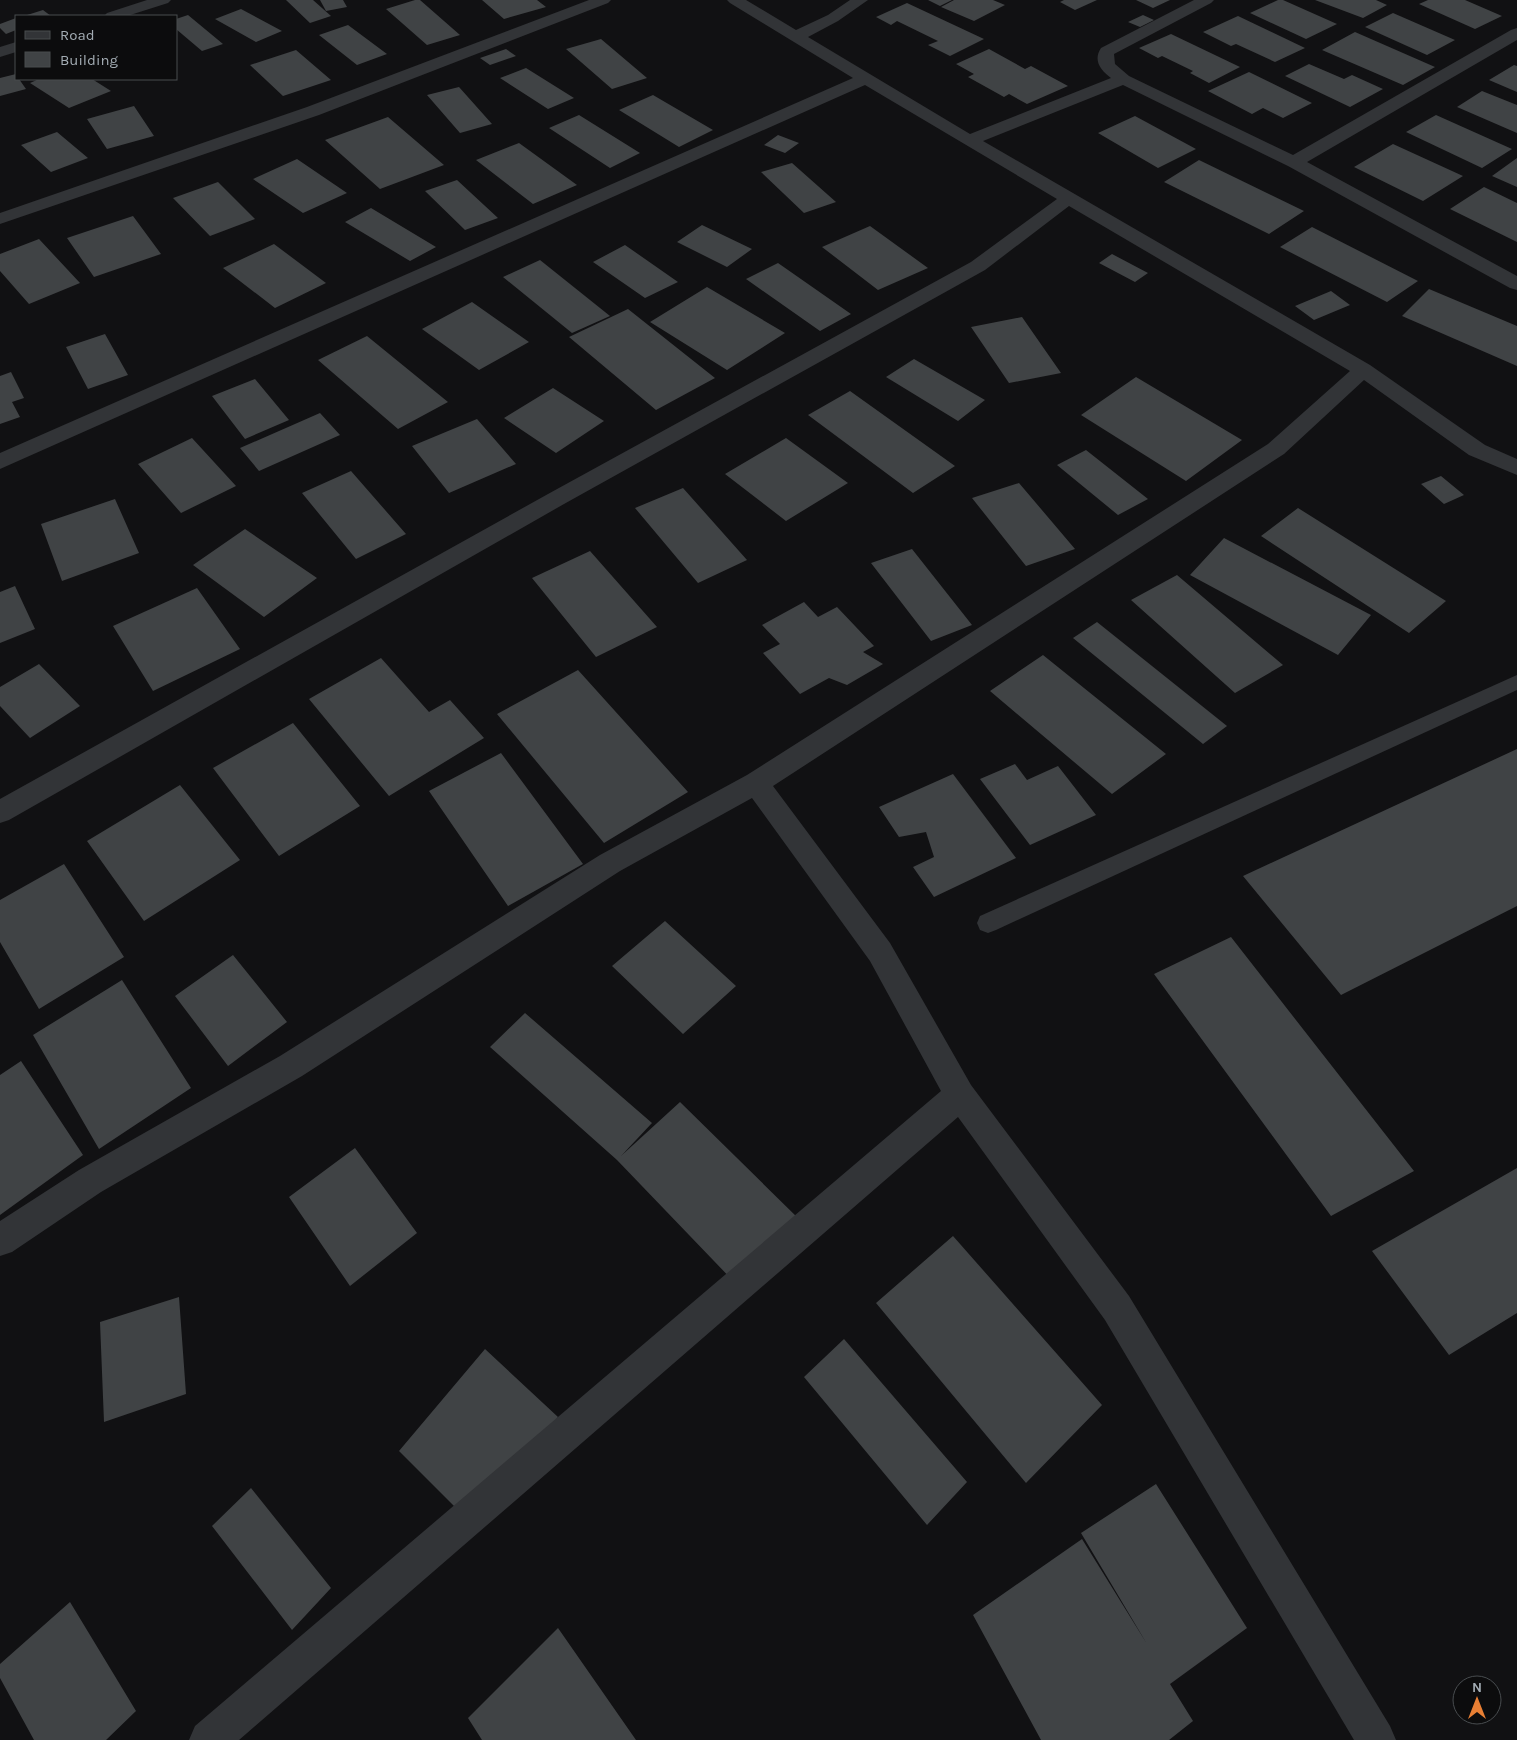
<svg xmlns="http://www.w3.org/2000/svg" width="1517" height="1740" viewBox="0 0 1517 1740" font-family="Karla,sans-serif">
  <rect width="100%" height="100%" fill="#111113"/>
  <path fill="#404345" d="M286,0H313L331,16L310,23Z
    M320,0H343L347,7L326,11Z
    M415,0H420L460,35L427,45L386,9Z
    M482,0H537L546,7L504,19Z
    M928,0H952L940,6Z
    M954,0H993L1005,5L974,21L941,7Z
    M1064,0H1097L1075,10L1060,2Z
    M1136,0H1170L1153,8Z
    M1278,0H1283L1337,24L1306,39L1250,13Z
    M1315,0H1376L1387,5L1363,18Z
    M1428,0H1465L1502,16L1475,29L1419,4Z
    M907,3L984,39L950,56L928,45L938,41L897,21L891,25L876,17Z
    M241,9L282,31L256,42L215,19Z
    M43,10L51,16H24Z
    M1393,13L1455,40L1427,55L1365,27Z
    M188,15L223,44L202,51L176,29V19Z
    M1143,15L1154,20L1140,27L1128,22Z
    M1238,16L1305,48L1275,62L1236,44L1231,46L1203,32Z
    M16,18V30L6,34L0,28V24Z
    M348,25L387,54L357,65L319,35Z
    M1355,32L1435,67L1403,85L1322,50Z
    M1171,34L1240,67L1209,83L1190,73L1193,71L1162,56L1158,58L1139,48Z
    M601,39L647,78L612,89L566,49Z
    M506,49L516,56L490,65L480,58Z
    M989,49L1025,69L1031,66L1068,86L1027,104L1009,94L1004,97L968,77L974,74L956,64Z
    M296,50L331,80L283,96L250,65Z
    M1309,64L1344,79L1352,75L1383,89L1350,107L1285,76Z
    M1514,65L1517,66V92L1489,80Z
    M526,68L574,98L548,109L500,78Z
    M1249,72L1312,103L1283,118L1263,108L1252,114L1208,91Z
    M16,74V79H19L26,89L0,96V78Z
    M39,79H92L111,91L69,108L30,83Z
    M459,87L492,124L460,133L427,95Z
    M1482,91L1517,105V133L1457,107Z
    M653,95L713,130L679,147L619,110Z
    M134,106L154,136L107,149L87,119Z
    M579,115L640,153L610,168L549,128Z
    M1436,115L1512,149L1482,168L1406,132Z
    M1135,116L1196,149L1158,168L1098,133Z
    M388,117L444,165L380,189L325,140Z
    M57,132L88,158L51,172L21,145Z
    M778,135L799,143L785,153L764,145Z
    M519,143L577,185L533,204L476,160Z
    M1393,144L1463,176L1423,201L1354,167Z
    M1517,158V187L1492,176Z
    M297,159L347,193L303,213L253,179Z
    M1199,160L1304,211L1269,234L1164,182Z
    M792,163L836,202L804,213L761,172Z
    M457,180L498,218L465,230L425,191Z
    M218,182L255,219L210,236L173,198Z
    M1484,187L1517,203V242L1450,209Z
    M371,208L436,247L410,261L345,222Z
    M133,216L161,254L94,277L67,238Z
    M702,225L752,249L727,267L677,242Z
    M870,226L928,268L878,290L822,247Z
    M1312,227L1418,281L1387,302L1280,247Z
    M39,239L80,283L29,304L0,271V254Z
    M274,244L326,283L275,308L223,268Z
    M625,245L678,282L645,298L593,262Z
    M1112,254L1148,273L1135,282L1099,263Z
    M540,260L610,316L572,333L503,277Z
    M778,263L851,314L820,331L746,279Z
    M707,287L785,333L727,370L650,322Z
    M1429,289L1517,326V366L1402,316Z
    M1331,291L1350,305L1314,320L1295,306Z
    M472,302L529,342L479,370L422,329Z
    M628,309L715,378L656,410L569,337Z
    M1022,317L1061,373L1009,383L971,327Z
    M105,334L128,375L88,389L66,347Z
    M367,336L448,402L398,429L318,360Z
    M914,359L985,400L958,421L886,377Z
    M11,372L24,398L12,402L20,417L0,424V376Z
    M1136,377L1242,440L1186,481L1081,415Z
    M255,379L289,420L245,439L212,396Z
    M553,388L604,421L556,453L504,418Z
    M850,391L955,466L913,493L808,415Z
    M320,413L340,435L259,471L240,448Z
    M477,419L516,464L449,493L412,446Z
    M192,438L236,486L181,513L138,464Z
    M786,438L848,483L786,521L725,474Z
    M1086,450L1148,499L1118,515L1057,465Z
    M351,471L406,534L356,559L302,493Z
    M1441,476L1464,495L1444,504L1421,484Z
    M1019,483L1075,549L1026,566L972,498Z
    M683,488L747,560L698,583L635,508Z
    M115,499L139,553L62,581L41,524Z
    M1298,508L1446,601L1409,633L1261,536Z
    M245,529L317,578L264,617L193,565Z
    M1224,538L1371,615L1338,655L1190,575Z
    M912,549L972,625L931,641L871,563Z
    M590,551L657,627L596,657L532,578Z
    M1177,575L1283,665L1235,693L1131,600Z
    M15,586L35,629L0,643V592Z
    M197,588L240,649L153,691L113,626Z
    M804,602L818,617L837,607L874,646L863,652L883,664L847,685L829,678L800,694L763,653L780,644L762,625Z
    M1097,622L1227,726L1203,744L1073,638Z
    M1043,655L1166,754L1112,794L990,691Z
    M381,658L429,712L450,700L484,738L389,796L309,699Z
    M39,664L80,706L30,738L0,706V687Z
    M578,670L688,792L604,843L497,714Z
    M293,723L360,806L279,856L213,768Z
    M1517,749V906L1341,995L1243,876Z
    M501,753L583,864L508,906L429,791Z
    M1015,764L1027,780L1058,766L1096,815L1030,845L980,779Z
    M953,774L1016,858L934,897L913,867L934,857L926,832L899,837L879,807Z
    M180,785L240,860L144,921L87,841Z
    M64,864L124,957L39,1009L0,942V900Z
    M665,921L736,986L683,1034L612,966Z
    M1231,937L1414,1171L1331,1216L1154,974Z
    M233,955L287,1022L228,1066L175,996Z
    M122,980L191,1088L99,1149L33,1035Z
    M525,1013L652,1123L621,1156L680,1102L801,1221L738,1286L617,1160L490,1047Z
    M21,1061L83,1155L0,1215V1075Z
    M355,1148L417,1233L350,1286L289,1197Z
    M1517,1168V1313L1449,1355L1372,1251Z
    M953,1236L1102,1405L1026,1483L876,1303Z
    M179,1297L186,1394L104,1422L100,1322Z
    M844,1339L967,1482L927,1525L804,1377Z
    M485,1349L558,1417L473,1525L399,1451Z
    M1156,1484L1247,1628L1170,1684L1193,1721L1169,1740H1041L973,1615L1082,1539L1147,1644L1081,1533Z
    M251,1488L331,1588L292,1630L212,1526Z
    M70,1602L136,1711L106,1740H34L0,1678V1664Z
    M558,1628L636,1740H482L468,1718Z"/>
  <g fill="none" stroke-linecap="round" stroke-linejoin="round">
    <path fill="#323437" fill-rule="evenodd" d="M1517,675V690L996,930L988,933L980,930L977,923L980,916Z"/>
    <path fill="#323437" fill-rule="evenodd" d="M147,0H171L168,3L127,16H104L107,13Z
      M589,0H611L608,3L319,115L0,224V213L307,107Z
      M727,0H746L796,30L828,15L850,0H868L838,21L808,37L970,134L1111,78C1100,70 1093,60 1101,48L1194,0H1214L1211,3L1114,54L1115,64L1129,76L1293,155L1511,30L1517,28V40L1307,162L1517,276V290L1510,288L1288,166L1123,85L983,141L1370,365L1485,445L1517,459V475L1469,455L1364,380L1284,454L773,786L890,943L971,1085L1129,1296L1390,1726L1396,1740H1354L1105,1320L958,1117L239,1740H189L195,1726L941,1091L870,961L752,798L620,871L302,1076L101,1192L12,1252L0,1256V1221L79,1170L280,1056L600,855L747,775L1268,444L1350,371L1069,206L985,270L564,504L9,820L0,823V799L548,494L971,262L1057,199L865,85L0,469V453L853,78L730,3Z
      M16,42V52L0,57V47Z"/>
  </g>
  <rect x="15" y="15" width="162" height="65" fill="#0c0c0d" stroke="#484c4f"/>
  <rect x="25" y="31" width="25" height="8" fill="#323437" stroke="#484c4f"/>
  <text x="60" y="40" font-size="15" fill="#a3acb3">Road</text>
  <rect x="25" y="52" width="25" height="15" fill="#404345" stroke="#484c4f"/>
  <text x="60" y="65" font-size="15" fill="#a3acb3">Building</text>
  <g transform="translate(1477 1700)"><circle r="24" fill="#0c0c0d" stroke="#484c4f"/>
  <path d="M0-4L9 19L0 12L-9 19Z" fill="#e87f34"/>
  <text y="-8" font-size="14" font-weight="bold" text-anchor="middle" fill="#a3acb3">N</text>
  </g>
</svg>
